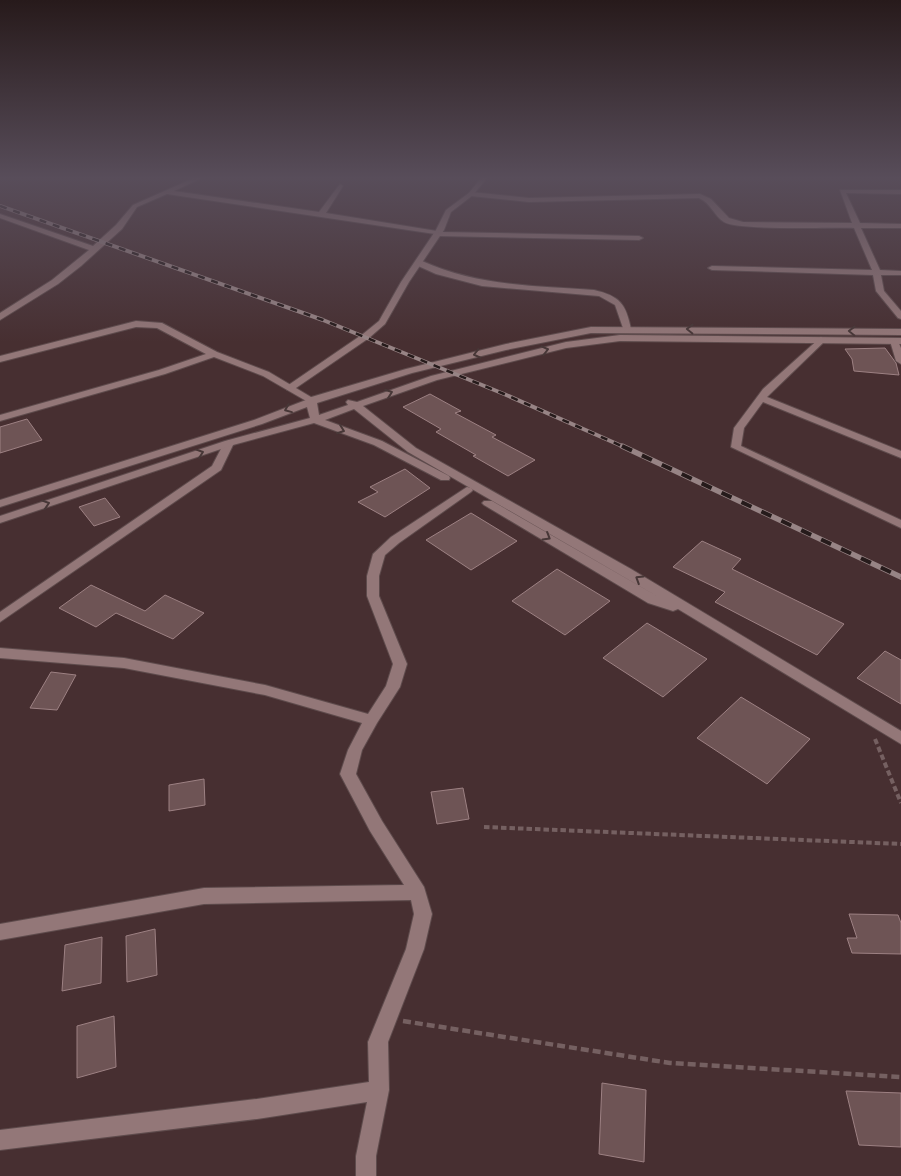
<svg xmlns="http://www.w3.org/2000/svg" width="901" height="1176" viewBox="0 0 901 1176" font-family="Georgia,serif">
  <rect width="100%" height="100%" fill="#472f31"/>
  <path fill="#6e5455" stroke="#9d8183" d="M885,348L896,363L899,375L854,371L852,359L845,349Z
    M430,394L461,411L455,413L496,435L492,437L535,460L508,476L473,456L476,455L436,432L441,429L403,407Z
    M27,419L42,440L0,453V427Z
    M405,469L430,488L385,517L358,502L378,492L370,487Z
    M105,498L120,517L94,526L79,507Z
    M471,513L517,541L471,570L426,540Z
    M702,541L741,559L732,569L844,624L817,655L715,602L725,592L673,567Z
    M557,569L610,601L565,635L512,601Z
    M91,585L145,611L165,595L204,613L173,639L116,613L96,627L59,608Z
    M647,623L707,659L663,697L603,658Z
    M885,651L901,660V704L857,678Z
    M51,672L76,675L57,710L30,708Z
    M741,697L810,739L767,784L697,738Z
    M204,779L205,805L169,811V785Z
    M463,788L469,819L437,824L431,792Z
    M849,914L898,915L901,923V954L852,953L847,938H857Z
    M155,929L157,975L127,982L126,936Z
    M102,937L101,983L62,991L65,945Z
    M114,1016L116,1067L77,1078V1026Z
    M602,1083L646,1090L644,1162L599,1154Z
    M846,1091L901,1093V1147L859,1145Z"/>
  <g fill="none" stroke-linecap="round" stroke-linejoin="round">
    <g stroke="#5e4b4c" stroke-width="2">
      <path id="minor" d="M194,178H202L174,191L319,212L340,184L343,186L326,213L443,232L639,236L643,238L639,240L438,236L435,234L167,194L137,207L122,229L81,266L58,284L0,320V313L52,280L89,250L0,218V214L93,246L116,225L133,205Z
        M840,190H901V194L846,193L860,223L901,224V228H861L880,270L901,271V275H881L884,291L901,311V319L898,318L876,291L873,275L712,270L708,268L712,266L872,270L854,228C831,227 739,231 724,222C714,216 711,203 699,198L529,202L471,196L468,194L471,192L529,198L700,194L711,199L729,218L743,222L852,223Z
        M416,261H422C477,286 535,286 594,290C620,296 626,304 631,329L624,331L615,305L599,296L482,286L436,274L416,265Z
        M136,321L162,323L217,352L269,372L316,400L311,403L308,402L263,376L214,357L165,374L0,421V415L159,370L206,354L157,328L136,327L0,362V356Z
        M821,337L825,340L824,342L767,397L901,451V458L763,402L744,428L741,446L901,520V528L731,447L734,428L763,389Z
        M894,338L897,339L901,348V364L896,361L890,341Z
        M229,440L234,443L221,470L0,622V612L212,466L224,443Z
        M467,487L471,488L473,490L471,492L399,543L385,555L379,576V596L407,664L400,687L377,723L362,750L356,774L382,821L424,887L432,914L424,949L388,1042L389,1090L376,1156V1176H356V1156L367,1102L257,1119L0,1150V1130L257,1099L369,1082L368,1042L406,949L414,914L411,900L204,904L0,940V924L204,888L404,885L370,831L340,774L348,750L362,723L265,695L124,668L0,658V648L124,658L265,685L368,714L386,686L393,664L367,596V576L373,554L391,537Z"/>
    </g>
    <g stroke="#5e4b4c" stroke-width="2">
      <path id="tertiary" d="M481,178H487L473,195L451,212L444,230L409,282L385,324L369,338L293,390H287V386L363,334L379,321L401,282L436,230L446,210L469,193Z"/>
    </g>
    <g stroke="#5e4b4c" stroke-width="2">
      <path id="secondary" d="M591,327L901,329V335L591,333L506,350L412,373L317,403L319,415L348,405L346,402L348,400L357,402L431,376L566,342L620,335L901,338V344L620,341L566,348L437,380L363,406L416,448L631,569L901,731V744L678,609L673,611L648,603L484,505L482,503L484,501H492L662,599L408,452L354,409L325,420L382,441L449,476L450,478L449,480H441L374,445L314,423L233,445L0,523V516L225,441L310,418L307,407L262,424L0,507V500L254,420L306,400L308,398L406,369L506,344Z"/>
    </g>
    <path stroke="#756061" stroke-width="4" stroke-dasharray="5.5 3" stroke-linecap="butt" d="M875,739L901,803
      M484,827L901,844"/>
    <path stroke="#756061" stroke-width="4.5" stroke-dasharray="8 4" stroke-linecap="butt" d="M403,1021L670,1063L901,1077"/>
    <use href="#minor" fill="#937778" fill-rule="evenodd"/>
    <use href="#tertiary" fill="#937778" fill-rule="evenodd"/>
    <use href="#secondary" fill="#937778" fill-rule="evenodd"/>
    <g stroke="#978485" stroke-width="4">
      <path id="rail-far1" d="M0,206L323,320L504,394L624,447"/>
    </g>
    <g stroke="#978485" stroke-width="5.5">
      <path id="rail" d="M622,446L901,577"/>
    </g>
    <use href="#rail-far1" stroke="#261b1b" stroke-width="2.5" stroke-dasharray="7" stroke-linecap="butt"/>
    <use href="#rail" stroke="#261b1b" stroke-width="4" stroke-dasharray="11" stroke-linecap="butt"/>
  </g>
  <defs><path id="oneway-chevron" d="M-2-3.5L2.5 0L-2 3.5" fill="none" stroke-width="1.6" stroke-linecap="round" stroke-linejoin="round" transform="scale(1.25)"/></defs>
  <g stroke="#473737">
    <use href="#oneway-chevron" transform="translate(690 329) rotate(-179)"/>
    <use href="#oneway-chevron" transform="translate(852 331) rotate(-179)"/>
    <use href="#oneway-chevron" transform="translate(545 350) rotate(-14)"/>
    <use href="#oneway-chevron" transform="translate(477 354) rotate(166)"/>
    <use href="#oneway-chevron" transform="translate(389 393) rotate(-20)"/>
    <use href="#oneway-chevron" transform="translate(288 409) rotate(158)"/>
    <use href="#oneway-chevron" transform="translate(341 430) rotate(20)"/>
    <use href="#oneway-chevron" transform="translate(200 453) rotate(-19)"/>
    <use href="#oneway-chevron" transform="translate(46 504) rotate(-18)"/>
    <use href="#oneway-chevron" transform="translate(547 537) rotate(31)"/>
    <use href="#oneway-chevron" transform="translate(639 579) rotate(-148)"/>
  </g>
  <linearGradient id="sky" x2="0" y2="1"><stop stop-color="#271a1b"/><stop offset="0.52" stop-color="#584d5a"/><stop offset="1" stop-color="#584d5a" stop-opacity="0"/></linearGradient>
  <rect width="901" height="342" fill="url(#sky)"/>
</svg>
